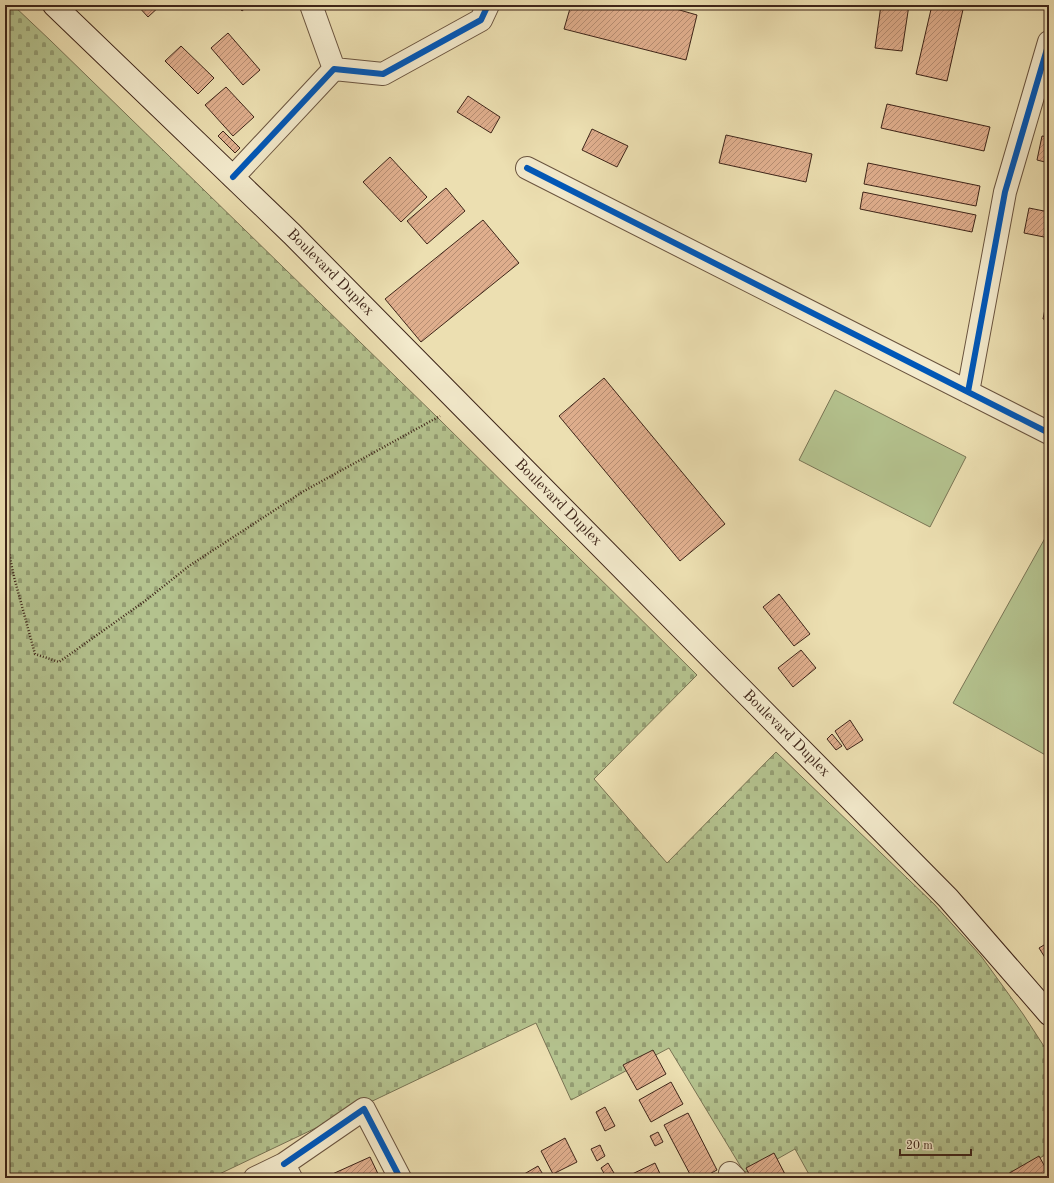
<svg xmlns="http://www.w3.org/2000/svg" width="1054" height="1183" viewBox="0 0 1054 1183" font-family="'Old Standard TT',serif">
  <defs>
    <pattern id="cemetery-stones" width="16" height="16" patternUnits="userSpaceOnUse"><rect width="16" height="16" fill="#b4c28e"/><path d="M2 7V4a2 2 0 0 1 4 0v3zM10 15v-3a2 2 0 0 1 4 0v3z" fill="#949d73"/></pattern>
    <pattern id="building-hatch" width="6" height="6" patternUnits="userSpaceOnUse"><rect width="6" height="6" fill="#dfae8d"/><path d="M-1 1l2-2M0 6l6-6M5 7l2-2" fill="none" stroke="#b68d72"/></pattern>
  </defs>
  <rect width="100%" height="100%" fill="#ecdfb1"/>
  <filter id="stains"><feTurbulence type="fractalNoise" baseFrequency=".005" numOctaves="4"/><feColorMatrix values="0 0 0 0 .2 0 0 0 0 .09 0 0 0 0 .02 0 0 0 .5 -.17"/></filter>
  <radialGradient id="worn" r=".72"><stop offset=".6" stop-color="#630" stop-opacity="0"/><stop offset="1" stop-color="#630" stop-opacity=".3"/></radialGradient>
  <path fill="#b4c28e" stroke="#797454" d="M835,390L966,457L930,527L799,460Z
    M1049,531V757L953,703Z"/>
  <path fill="url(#cemetery-stones)" stroke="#797454" d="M5,5H13L51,41L438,418L697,675L594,779L667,863L776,752L934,904L981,956L1023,1014L1049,1054V1153L1002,1178H811L795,1149L756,1171L744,1172L669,1048L571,1100L536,1023L211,1178H5Z"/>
  <path fill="url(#building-hatch)" stroke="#3e2519" d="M137,5H161L148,17Z
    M237,5H249L242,11Z
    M571,5H662L697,15L686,60L564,29Z
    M881,5H909L902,51L875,48Z
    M932,5H964L947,81L916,74Z
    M228,33L260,70L243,85L211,48Z
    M181,46L214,78L198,94L165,61Z
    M226,87L254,117L233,136L205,105Z
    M468,96L500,117L491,133L457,112Z
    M887,104L990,127L984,151L881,128Z
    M592,129L628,146L617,167L582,150Z
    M223,131L240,148L235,153L218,136Z
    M726,135L812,154L806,182L719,163Z
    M1042,136L1049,137V163L1037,160Z
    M390,157L427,197L401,222L363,182Z
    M868,163L980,186L976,206L864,184Z
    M446,188L465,211L427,244L407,221Z
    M863,192L976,215L972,232L860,209Z
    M1029,208L1049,212V238L1024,233Z
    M483,220L519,263L421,342L385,299Z
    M1047,299H1049V320L1043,319Z
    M604,378L725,524L680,561L559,416Z
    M779,594L810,634L794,646L763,607Z
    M801,650L816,668L793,687L778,668Z
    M850,720L863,740L847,750L835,731Z
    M832,734L842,746L836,750L827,739Z
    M1049,942V964L1039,948Z
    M653,1050L666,1074L637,1090L623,1065Z
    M671,1082L683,1104L651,1122L639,1100Z
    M605,1107L615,1126L605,1131L596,1112Z
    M688,1113L717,1170L702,1178H692L664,1125Z
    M658,1132L663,1142L655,1146L650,1136Z
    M565,1138L577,1162L553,1174L541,1151Z
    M600,1145L605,1156L597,1161L591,1149Z
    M774,1153L786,1176L782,1178H751L746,1168Z
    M1039,1156L1049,1174L1042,1178H1008L1006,1175Z
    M370,1157L380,1178H329L328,1176Z
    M608,1163L614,1173L606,1177L601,1168Z
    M655,1163L662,1178H626V1177Z
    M538,1166L545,1178H519V1177Z"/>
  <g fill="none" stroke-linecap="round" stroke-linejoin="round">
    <g stroke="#6a543f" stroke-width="24">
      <path id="street" d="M311,5L334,69
        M527,168L1049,433
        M233,177L334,69L383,74L481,20L488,5
        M968,392L1005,192L1049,42
        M284,1164L364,1109L400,1178
        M730,1173L735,1178
        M255,1178L284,1164L291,1178"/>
    </g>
    <g stroke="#3e2519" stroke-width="24">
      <path id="secondary" d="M54,5L292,234L948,898L1049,1014"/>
    </g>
    <path stroke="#3e2519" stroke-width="2.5" stroke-dasharray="1 2" stroke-linecap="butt" d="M5,534L14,577L35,654L59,662L145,601L189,566L304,491L440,416"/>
    <use href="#street" stroke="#f3eacc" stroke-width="22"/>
    <use href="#secondary" stroke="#f3eacc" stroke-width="22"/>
    <g stroke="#f3eacc" stroke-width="8">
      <path id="cycleway" d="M527,168L1049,433
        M233,177L334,69L383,74L481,20L488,5
        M968,392L1005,192L1049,42
        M284,1164L364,1109L400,1178"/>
    </g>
    <use href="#cycleway" stroke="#0057b8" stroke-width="6"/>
  </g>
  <g text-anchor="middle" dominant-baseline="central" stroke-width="3" stroke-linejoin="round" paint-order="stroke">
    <g font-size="15" fill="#3e2519" stroke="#f3eacc">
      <text transform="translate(330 273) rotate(45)">Boulevard Duplex</text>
      <text transform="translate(558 503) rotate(45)">Boulevard Duplex</text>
      <text transform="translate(786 734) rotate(45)">Boulevard Duplex</text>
    </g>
  </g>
  <rect width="1054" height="1183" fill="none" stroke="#ecdfb1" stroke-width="20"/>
  <rect x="6" y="6" width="1042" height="1171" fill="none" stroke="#3e2519" stroke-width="2"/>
  <rect x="10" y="10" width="1034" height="1163" fill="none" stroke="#3e2519"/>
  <path d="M900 1149v6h71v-6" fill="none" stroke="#3e2519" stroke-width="2"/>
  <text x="906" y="1149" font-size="12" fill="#3e2519" stroke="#f3eacc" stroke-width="3" paint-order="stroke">20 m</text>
  <rect width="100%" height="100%" filter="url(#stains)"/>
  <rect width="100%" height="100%" fill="url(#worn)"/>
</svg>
